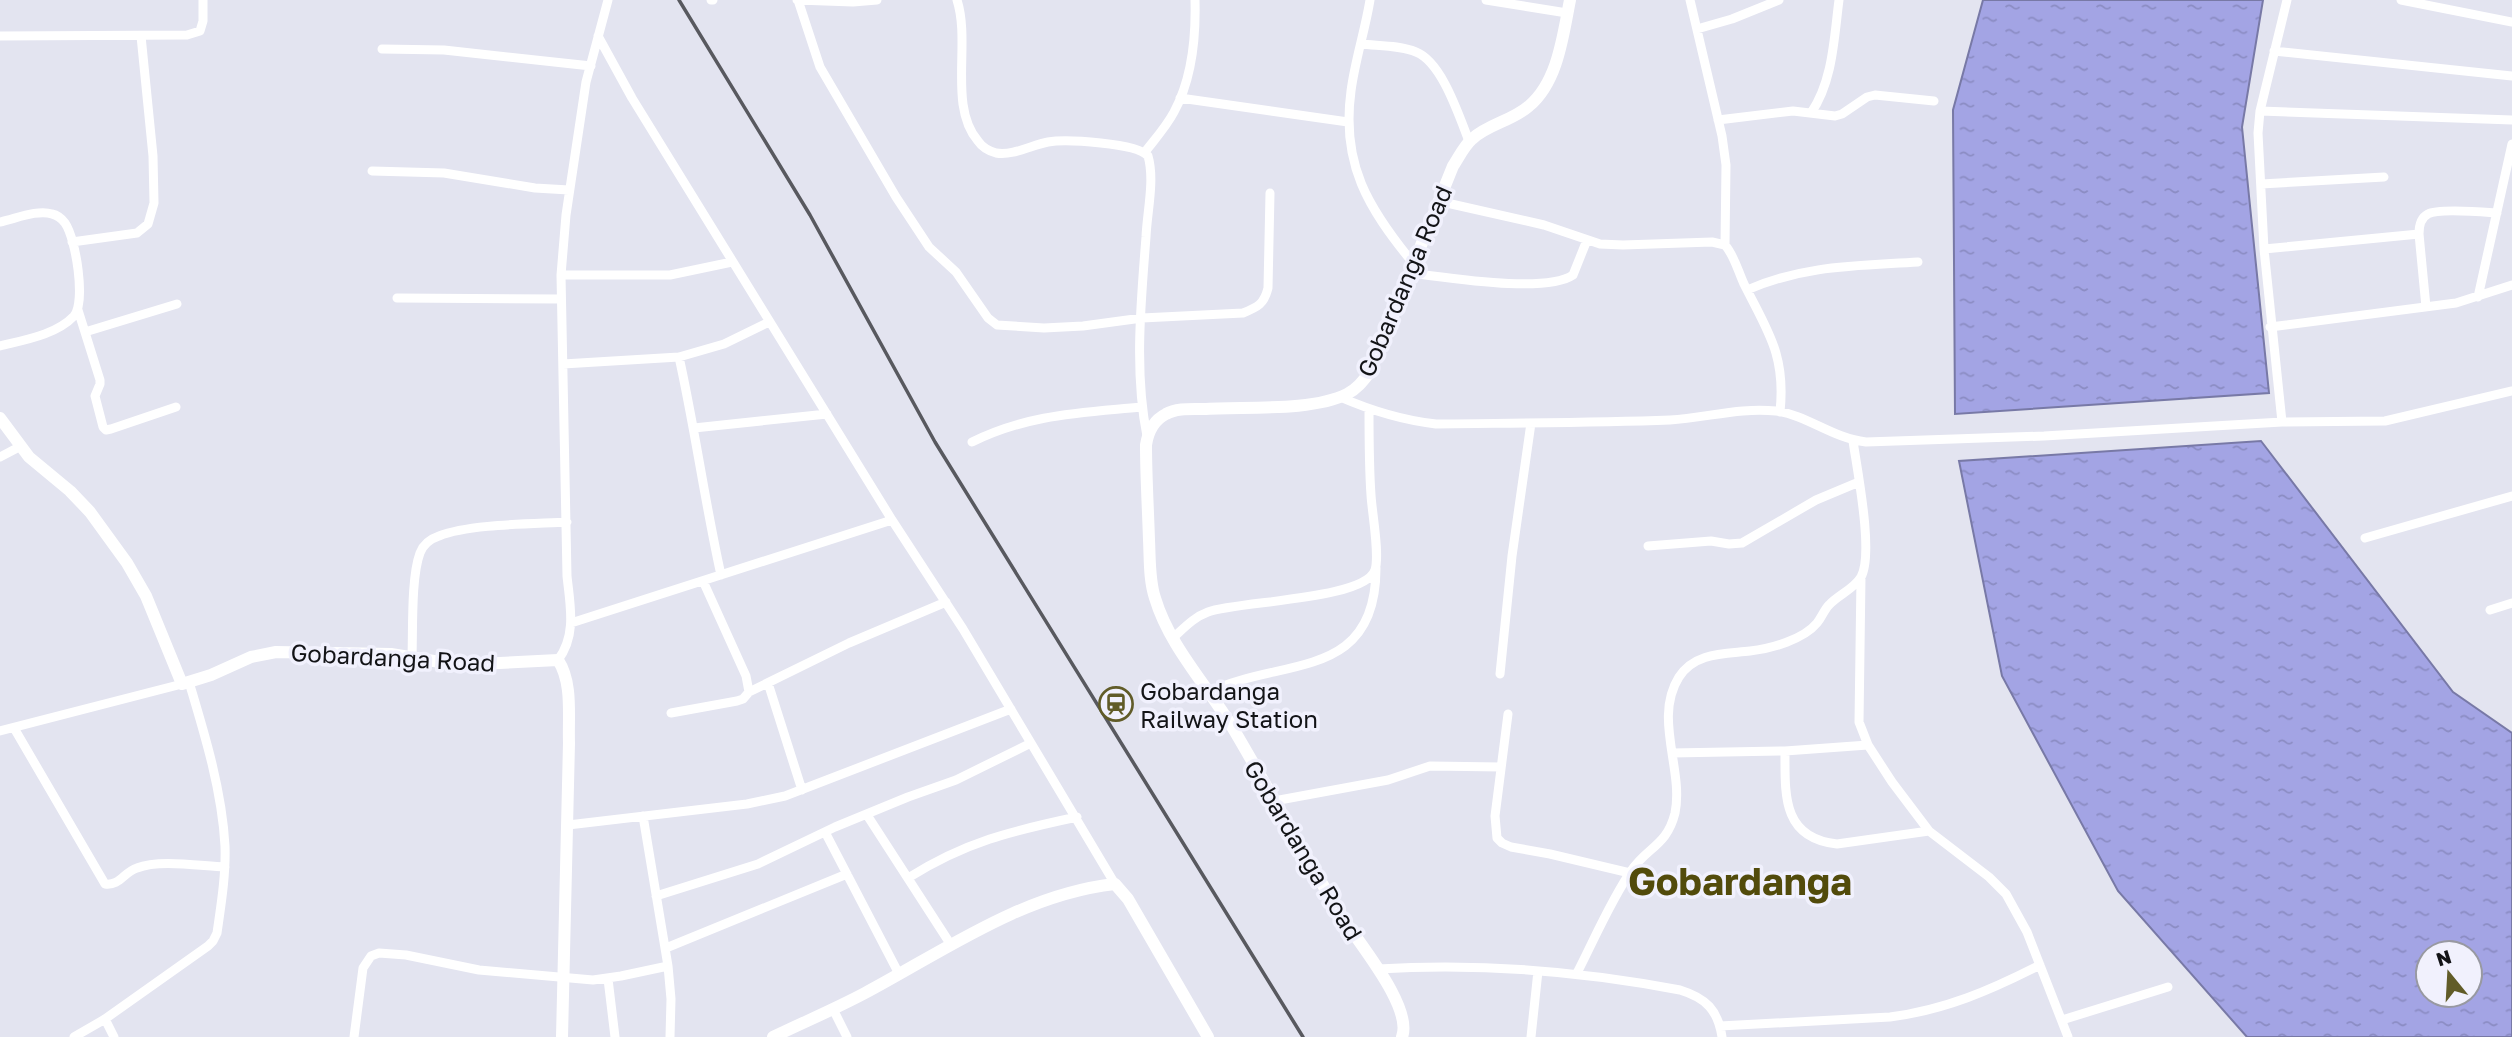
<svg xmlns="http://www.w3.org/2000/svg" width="2512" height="1037" viewBox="0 0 2512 1037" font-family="'Golos Text',sans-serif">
  <defs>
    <pattern id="water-ripples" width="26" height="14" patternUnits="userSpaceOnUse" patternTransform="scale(1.75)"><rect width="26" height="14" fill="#a3a4e4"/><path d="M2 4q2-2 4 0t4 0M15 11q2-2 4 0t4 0" fill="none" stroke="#8b8cc3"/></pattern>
  </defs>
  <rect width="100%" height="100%" fill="#e3e4f0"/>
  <path fill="url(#water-ripples)" stroke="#7879a6" stroke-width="2" fill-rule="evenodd" d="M1983,0H2263L2242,127L2269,393L1955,414L1953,110Z
    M2261,441L2453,692L2512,733V1037H2247L2118,891L2002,676L1959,461ZM2470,953V995H2428V953Z"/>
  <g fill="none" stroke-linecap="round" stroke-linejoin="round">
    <path stroke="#fff" stroke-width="9" d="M711,0H713
      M797,0L853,2L877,0
      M798,0L820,67L896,197L929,247L956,272L988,318L997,325L1044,328L1083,326L1142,318L1243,313C1258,307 1264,304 1268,288L1270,193
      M957,0C971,43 948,106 978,141C982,147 989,151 996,153C1013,156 1032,145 1048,142C1066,139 1137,143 1148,156C1155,180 1147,212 1146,237C1141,302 1134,372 1147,436
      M1370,0C1365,31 1355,60 1351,91C1341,164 1368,208 1413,263
      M1486,0L1567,13
      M1690,0L1722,136L1726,165L1725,245
      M2401,0L2512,22
      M1697,29L1732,19L1779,0
      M0,36L187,35L200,31L203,21V0
      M598,36L632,98L892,520L963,629L1115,884
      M1361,44C1379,46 1399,45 1416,52C1442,62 1459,116 1469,141
      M382,49L444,50L591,66
      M2274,51L2512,76
      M1180,98L1348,122
      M2260,111L2512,120
      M1811,113C1833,81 1834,38 1839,0
      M1718,120L1793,111L1835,116L1842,114L1867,97L1875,95L1934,101
      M1145,152C1155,139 1166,127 1174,112C1192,79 1196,37 1195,0
      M372,171L444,173L535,188L569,190
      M2261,184L2384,177
      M1438,201L1544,225L1600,244L1623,245L1712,242L1725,245C1734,255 1738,271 1744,284C1768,332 1786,355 1780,412
      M0,222C15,219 38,209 52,214C57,215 62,219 65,223C76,239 86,302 74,316C56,335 24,340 0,346
      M72,242L137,233L148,224L154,203L153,156L141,36
      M2264,249L2419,234
      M1409,273C1445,277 1545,294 1573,275L1587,240
      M561,275H670L732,262
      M1747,290C1804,265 1857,266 1918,262
      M2478,297L2512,144
      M397,298L561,299
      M2426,307L2419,234C2419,226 2420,218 2428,214C2438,208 2483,212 2497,213
      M78,310L100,380V384L95,396L103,427L106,430L111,429L176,407
      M2270,327L2456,303L2512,285
      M85,332L177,304
      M679,357C695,429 705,503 721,575
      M563,364L679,357L724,344L769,322
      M1340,397C1372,411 1401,420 1436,424C1514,423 1592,423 1670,420C1706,418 1740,407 1776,411C1807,415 1832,438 1866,442L2044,436L2282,422L2385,421L2512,391
      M2282,422L2264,249L2258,133L2260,111L2287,0
      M694,428L827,414
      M972,442C1029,414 1080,413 1141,407
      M0,457L21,446
      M2365,538L2512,496
      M1648,546L1711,541L1729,544L1742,543L1816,500L1859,482
      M1861,577L1859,722L1868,745L1892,782L1929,831L1989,877L2006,894L2027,932L2068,1037
      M2490,610L2512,603
      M571,623L892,520
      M1174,637C1184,628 1194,617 1208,612C1238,601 1365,600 1375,570C1380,555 1372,513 1371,495C1369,467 1369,438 1369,409
      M412,656C413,629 411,577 420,553C423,545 430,539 439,536C469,524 532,524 567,522
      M558,660C577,635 570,605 567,576L561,275L566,215L586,82L608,0
      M1500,674L1512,556L1531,423
      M768,683L802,790
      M749,692L849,643L946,602
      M1209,692C1281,657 1376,682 1376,568
      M671,713L737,701L743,699L749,692L746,676L703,581
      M1508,714L1495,816L1497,838L1502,843L1511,847L1550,854L1630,873
      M14,728L105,884C120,886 124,872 137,868C159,859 200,866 225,867
      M0,731L182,684
      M1785,751C1785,795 1782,838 1837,844L1929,831
      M1672,753L1785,751L1868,745
      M1274,801L1388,780L1430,766L1501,767
      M867,815L951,945
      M643,816L668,966L671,999L670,1037
      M568,825L747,804L785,796L1011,709
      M825,832L899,974
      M908,878C965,842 1011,831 1077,817
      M656,896L758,864L835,827L908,797L956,780L1031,743
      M666,948L847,874
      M1378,969C1479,963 1581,971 1680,990C1706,998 1718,1010 1722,1037
      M1577,973C1594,940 1610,902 1631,871C1647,847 1667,846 1675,813C1684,770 1653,718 1679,677C1695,652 1725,654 1750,651C1771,649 1804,639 1817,623C1822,617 1824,610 1829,605C1838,595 1854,589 1861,577C1874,554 1857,469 1853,441
      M608,979L615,1037
      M833,1009L847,1037
      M105,1019L114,1037
      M2062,1020L2168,987
      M1720,1026L1890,1017C1945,1010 1991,990 2040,965
      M74,1037L105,1019L208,946L213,941L217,933C221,905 226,875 225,846C222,791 205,735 189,682
      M354,1037L363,968L371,956L379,953L406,955L479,970L593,980L621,976L668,966
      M1531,1037L1538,971"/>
    <path stroke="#fff" stroke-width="12" d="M0,418L29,457L70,491L90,512L127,563L146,596L182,684L211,675L251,657L276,652L391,654L458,665L558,660C573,683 568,716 569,743L562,1037
      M773,1037C804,1022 835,1009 865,993C944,951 1023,894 1115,884L1128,899L1208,1037
      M1402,1037C1413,1008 1361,946 1345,921C1304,857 1270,790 1231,725C1205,683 1169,645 1155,598C1149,580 1150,559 1149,540C1148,508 1146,476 1146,445C1148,432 1154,420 1166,414C1176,408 1191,409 1203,409C1243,406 1311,412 1347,394C1357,389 1363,381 1370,372L1453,166C1459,157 1464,146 1472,139C1488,124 1512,121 1529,106C1558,82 1563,35 1570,0"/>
    <path stroke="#58595f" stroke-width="3.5" d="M679,0L810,215L935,442L1303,1037"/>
  </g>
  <defs>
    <g id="station-ring" transform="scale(1.75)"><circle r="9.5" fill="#f1f1fd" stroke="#615c28" stroke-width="1.5"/><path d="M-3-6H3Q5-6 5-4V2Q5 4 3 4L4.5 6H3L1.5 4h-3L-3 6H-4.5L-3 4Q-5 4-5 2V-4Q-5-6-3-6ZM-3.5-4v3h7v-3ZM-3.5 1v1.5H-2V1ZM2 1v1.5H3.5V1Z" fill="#615c28"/></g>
  </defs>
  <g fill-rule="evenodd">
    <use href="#station-ring" x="1116" y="704"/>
  </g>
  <g text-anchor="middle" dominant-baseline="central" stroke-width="7" stroke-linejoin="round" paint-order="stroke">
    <g font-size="24" fill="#131417" stroke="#f1f1fd">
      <text transform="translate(1404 281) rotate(-67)">Gobardanga Road</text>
      <text transform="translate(393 657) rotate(3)">Gobardanga Road</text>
      <text transform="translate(1304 850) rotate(59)">Gobardanga Road</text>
    </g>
    <g font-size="24" fill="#131417" stroke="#f1f1fd" text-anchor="start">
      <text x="1140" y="690">Gobardanga<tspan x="1140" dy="28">Railway Station</tspan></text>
    </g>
    <g font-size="38" font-weight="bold" fill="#524b0b" stroke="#f1f1fd">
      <text x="1740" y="880">Gobardanga</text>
    </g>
  </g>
  <g transform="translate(2449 974) rotate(342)"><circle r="33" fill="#f1f1fd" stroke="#9899a1" stroke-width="2"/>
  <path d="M0-5L12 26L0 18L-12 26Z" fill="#615c28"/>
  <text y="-10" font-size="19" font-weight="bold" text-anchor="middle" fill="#131417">N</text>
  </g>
</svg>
